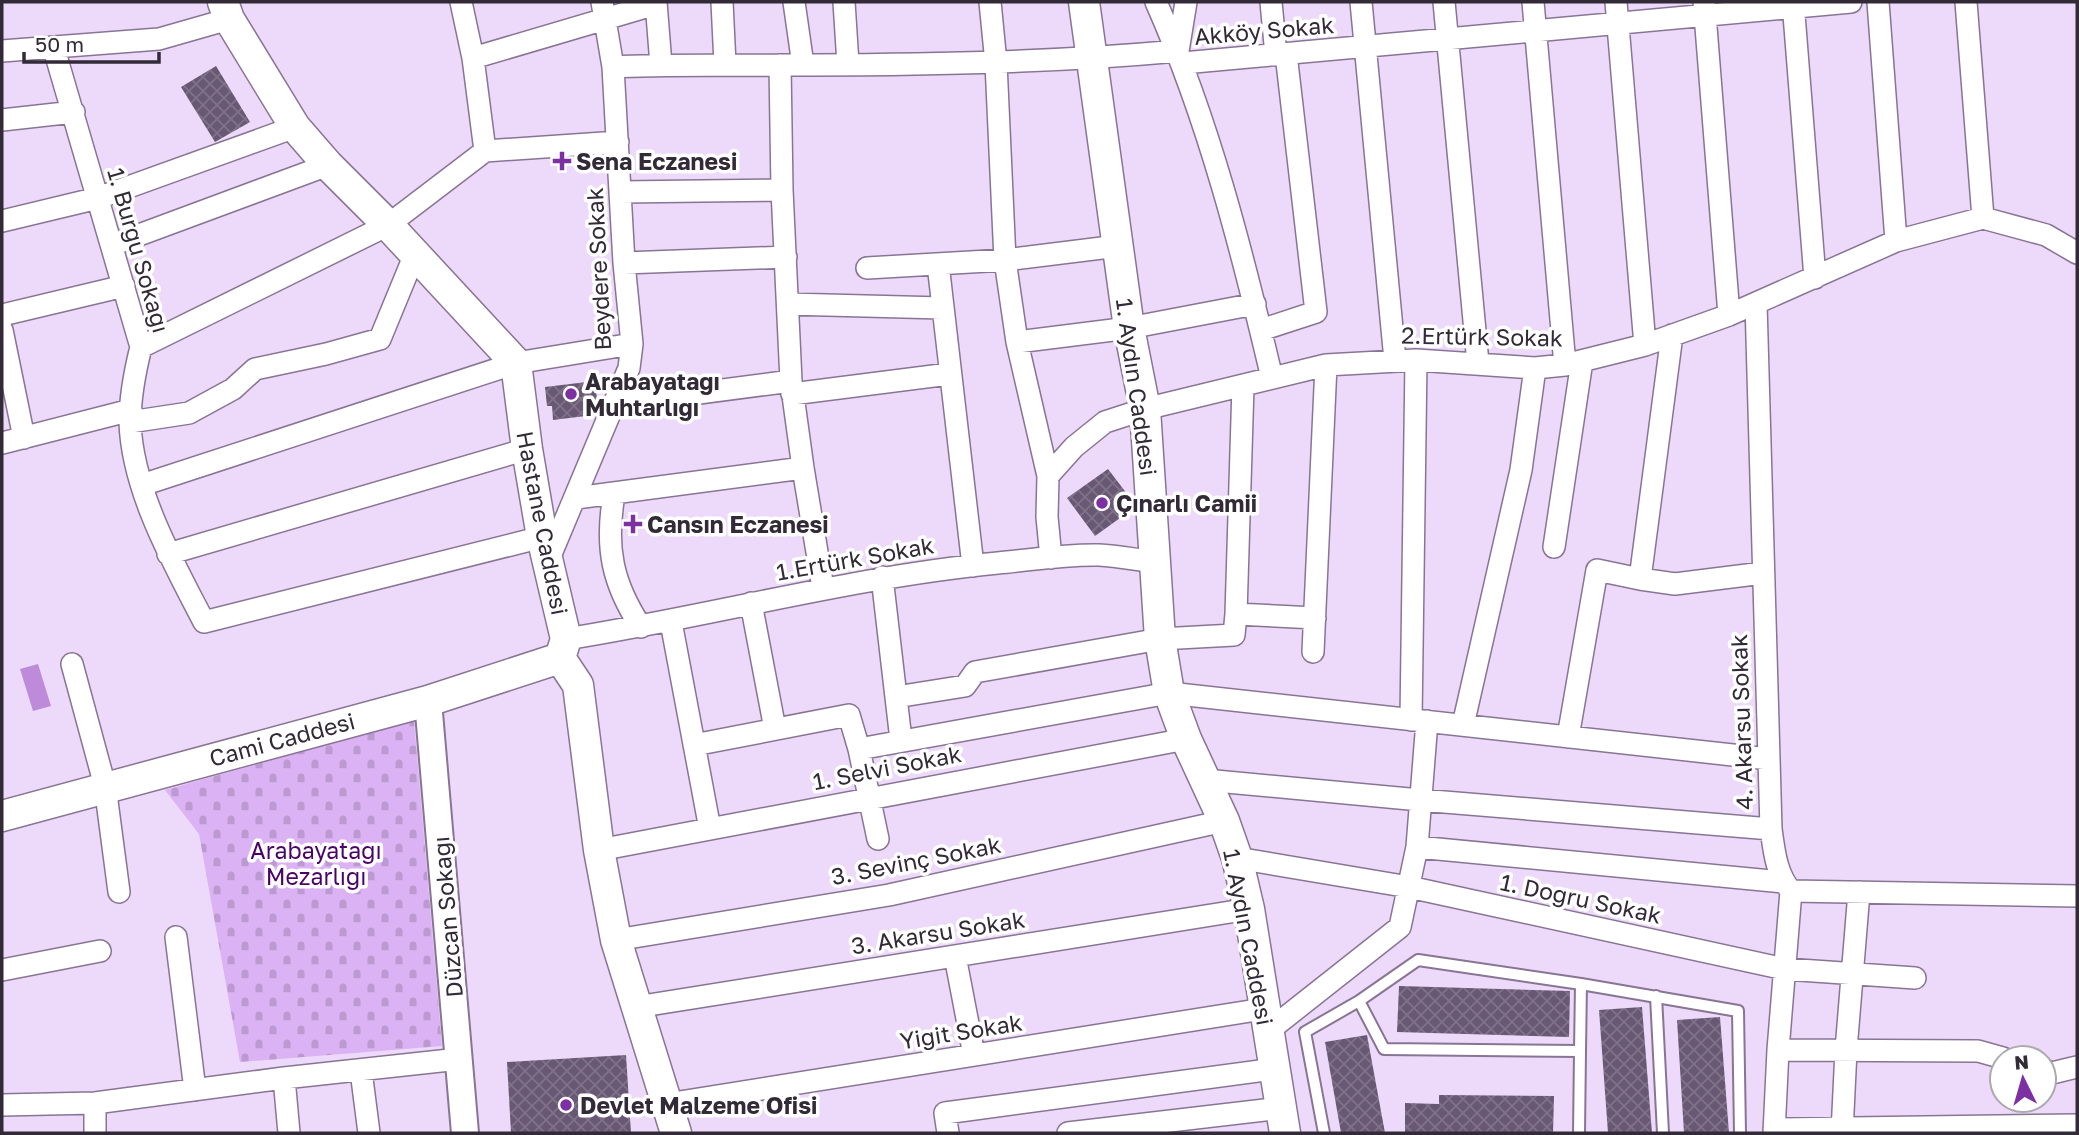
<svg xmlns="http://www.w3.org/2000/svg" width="2079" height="1135" viewBox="0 0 2079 1135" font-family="'Golos Text',sans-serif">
  <defs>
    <pattern id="cemetery-stones" width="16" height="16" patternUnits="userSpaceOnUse" patternTransform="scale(1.75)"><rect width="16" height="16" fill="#dbb2f3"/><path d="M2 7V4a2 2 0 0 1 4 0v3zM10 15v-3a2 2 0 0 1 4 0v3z" fill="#bc99d1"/></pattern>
    <pattern id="building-cross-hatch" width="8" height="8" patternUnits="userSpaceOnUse" patternTransform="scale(1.75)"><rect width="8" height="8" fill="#695874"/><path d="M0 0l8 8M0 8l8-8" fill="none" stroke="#7f7288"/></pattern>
  </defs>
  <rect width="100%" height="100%" fill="#edd9fa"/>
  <path fill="url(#cemetery-stones)" d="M414,720L442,1046L240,1062L199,834L165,790Z"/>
  <path fill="#bd8bda" d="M38,664L51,706L33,711L20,669Z"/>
  <path fill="url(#building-cross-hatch)" d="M216,66L250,122L215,142L181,87Z
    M595,381L597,400L592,401L594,415L553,420L552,406H547L545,387Z
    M1108,469L1134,503V508L1095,536L1067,498Z
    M1399,986L1570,991L1569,1037L1397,1032Z
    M1642,1007L1652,1133H1608L1599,1010Z
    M1720,1017L1729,1133H1684L1677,1020Z
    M1367,1035L1385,1133H1341L1325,1042Z
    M626,1055L631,1133H511L507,1062Z
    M1439,1095L1554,1096L1553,1133H1405V1103L1439,1104Z"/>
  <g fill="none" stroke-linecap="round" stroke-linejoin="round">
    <g stroke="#887593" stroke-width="14">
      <path id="service" d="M1656,996L1663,1133
        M1359,1001L1384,1049L1580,1051L1579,1133
        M1580,1051L1581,984
        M1324,1133L1305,1032L1359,1001L1418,960L1581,984L1738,1011L1740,1133"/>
    </g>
    <g stroke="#887593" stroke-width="24">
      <path id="minor" d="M461,2L473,58L485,151
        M656,2L661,65
        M722,2L725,64
        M794,2L803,65
        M844,2L848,64
        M990,2L996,63L1005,260L1017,342L1048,476
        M1156,2C1209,121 1242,251 1272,378
        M1271,2L1276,55
        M1361,2L1395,360
        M1444,2L1478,363
        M1533,2L1565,365
        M1616,2L1645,345
        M1704,2L1729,315
        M1793,2L1815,278
        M1878,2L1896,241
        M1966,2L1983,218
        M54,49L141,347C135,371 130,397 130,422C132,490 173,562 204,622L542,537
        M2,51L159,39L229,19
        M473,58L656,4
        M1183,63L1851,2
        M780,65L782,190L791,381L803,468L823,588
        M613,67C671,64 727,66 784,65C916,65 1047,63 1178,51L1186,2
        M2,120L74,112
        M620,192L782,190
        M2,221L98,198L295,127
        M112,245L328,165
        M624,263L786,257
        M938,264L973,566
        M867,268L1005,260L1118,246
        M1756,303L1771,829C1774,850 1776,874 1791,891L1778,1050L1774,1133
        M788,304L942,308
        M2,315L124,286
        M2,330L24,438
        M1261,330L1316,312L1286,54
        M1017,342L1129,328L1255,304
        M141,347L388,225L485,151L618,142
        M792,394L949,374
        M615,404L791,381
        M130,422L189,413L233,389L255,369L326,354L380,339L415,254
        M2,443L131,410
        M142,485L516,363L632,344
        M614,495C605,547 612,583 641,627
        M576,498L803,468
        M1554,547L1582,361
        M168,554L527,449
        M1051,558L1047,517L1048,476L1074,447L1105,422L1145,409L1326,365L1416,360L1535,368L1565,365L1645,345L1729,315L1896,241L1983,218L2046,235L2077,253
        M548,561L629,368L632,344L624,263L613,67L602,2
        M882,577L901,740
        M1640,579L1675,584L1763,573
        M751,603L775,729
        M1236,614L1243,386
        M671,622L710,829
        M566,639C711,616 852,577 998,563C1031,560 1066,554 1099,555C1118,556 1138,560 1157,562
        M1313,652L1326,365
        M72,664L105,786L119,892
        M896,697L965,686L975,672L1160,639L1234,635L1236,614L1315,618
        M1411,720L1416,360
        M1463,725L1521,470L1535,368
        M1568,737L1597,570L1640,579L1672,335
        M694,745L849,715L859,749
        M1205,780L1420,800L1771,829
        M878,839L859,749L1169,693L1769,759
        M1417,847L1783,882
        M599,850L1186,739
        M1237,858L1409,887L1785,969L1915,978
        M1791,891L2077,896
        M176,937L195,1090
        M616,940L889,895L1224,821
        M955,956L974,1055
        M2,970L100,951
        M636,1007L1249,909
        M1267,1032L1400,927L1417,847L1427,721
        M1778,1050L1978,1051L2003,1058
        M2044,1070L2052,1073L2077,1067
        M361,1071L369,1133
        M284,1078L289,1133
        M95,1103V1133
        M667,1104L1263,1009
        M2,1105L95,1103L284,1078L459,1059
        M1774,1129L2077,1125
        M948,1133L945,1113L1274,1069
        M1068,1133L1281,1108
        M1842,1133L1846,1050L1859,892"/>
    </g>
    <g stroke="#887593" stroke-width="30">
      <path id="tertiary" d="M428,701L465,1133"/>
    </g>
    <g stroke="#887593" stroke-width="33">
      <path id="secondary" d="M223,2L229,19L295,127L328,165L388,225L516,363L527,449L542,537L566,639L560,658L578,685L599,850L616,940L676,1133
        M1084,2L1129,328L1145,409L1160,639L1169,693L1186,739L1224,821L1237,858L1249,909L1285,1133
        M2,816L428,701L560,658"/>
    </g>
    <use href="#service" stroke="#fff" stroke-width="10"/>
    <use href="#minor" stroke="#fff" stroke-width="21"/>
    <use href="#tertiary" stroke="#fff" stroke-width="26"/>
    <use href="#secondary" stroke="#fff" stroke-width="30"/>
  </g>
  <g fill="#7d30a1" stroke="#fff" stroke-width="2.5">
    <path d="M558.5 150.5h7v7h7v7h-7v7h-7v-7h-7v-7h7z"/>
    <circle cx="571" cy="394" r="7"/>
    <circle cx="1102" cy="503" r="7"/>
    <path d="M629.5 513.5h7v7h7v7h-7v7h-7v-7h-7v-7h7z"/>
    <circle cx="566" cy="1105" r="7"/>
  </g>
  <g text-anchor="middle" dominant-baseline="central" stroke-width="7" stroke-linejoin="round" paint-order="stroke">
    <g font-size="23" fill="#322a37" stroke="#fff">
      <text transform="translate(1264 30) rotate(-5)">Akköy Sokak</text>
      <text transform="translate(139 250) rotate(74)">1. Burgu Sokağı</text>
      <text transform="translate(598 269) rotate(-93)">Beydere Sokak</text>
      <text transform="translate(1482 336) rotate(1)">2.Ertürk Sokak</text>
      <text transform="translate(1137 387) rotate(82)">1. Aydın Caddesi</text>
      <text transform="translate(543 523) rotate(79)">Hastane Caddesi</text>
      <text transform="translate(855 558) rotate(-10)">1.Ertürk Sokak</text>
      <text transform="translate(1741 722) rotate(-92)">4. Akarsu Sokak</text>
      <text transform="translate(282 739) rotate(-15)">Cami Caddesi</text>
      <text transform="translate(887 767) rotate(-11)">1. Selvi Sokak</text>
      <text transform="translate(916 860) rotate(-11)">3. Sevinç Sokak</text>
      <text transform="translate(1581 898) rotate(12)">1. Doğru Sokak</text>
      <text transform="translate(447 917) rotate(-95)">Düzcan Sokağı</text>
      <text transform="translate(938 932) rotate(-9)">3. Akarsu Sokak</text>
      <text transform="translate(1249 937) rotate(79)">1. Aydın Caddesi</text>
      <text transform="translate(961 1031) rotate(-9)">Yiğit Sokak</text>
    </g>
    <g font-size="23" font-weight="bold" fill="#322a37" stroke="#fff" text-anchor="start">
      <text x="576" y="161">Sena Eczanesi</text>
      <text x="585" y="381">Arabayatağı<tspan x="585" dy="26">Muhtarlığı</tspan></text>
      <text x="1116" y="503">Çınarlı Camii</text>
      <text x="647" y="524">Cansın Eczanesi</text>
      <text x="580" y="1105">Devlet Malzeme Ofisi</text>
    </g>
    <g font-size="23" fill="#4b0367" stroke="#fff">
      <text x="316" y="850">Arabayatağı<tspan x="316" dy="26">Mezarlığı</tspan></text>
    </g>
  </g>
  <rect width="2079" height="1135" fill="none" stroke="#322a37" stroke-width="7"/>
  <g transform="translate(2023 1079) rotate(355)"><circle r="33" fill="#ffffff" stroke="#adaaaf" stroke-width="2"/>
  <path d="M0-5L12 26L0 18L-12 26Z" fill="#7d30a1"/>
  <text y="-10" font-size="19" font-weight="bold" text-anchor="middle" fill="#322a37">N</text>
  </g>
  <path d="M24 52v10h135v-10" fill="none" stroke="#322a37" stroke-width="3.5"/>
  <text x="35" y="52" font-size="21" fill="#322a37" stroke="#ffffff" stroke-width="5" paint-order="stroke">50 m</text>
</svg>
